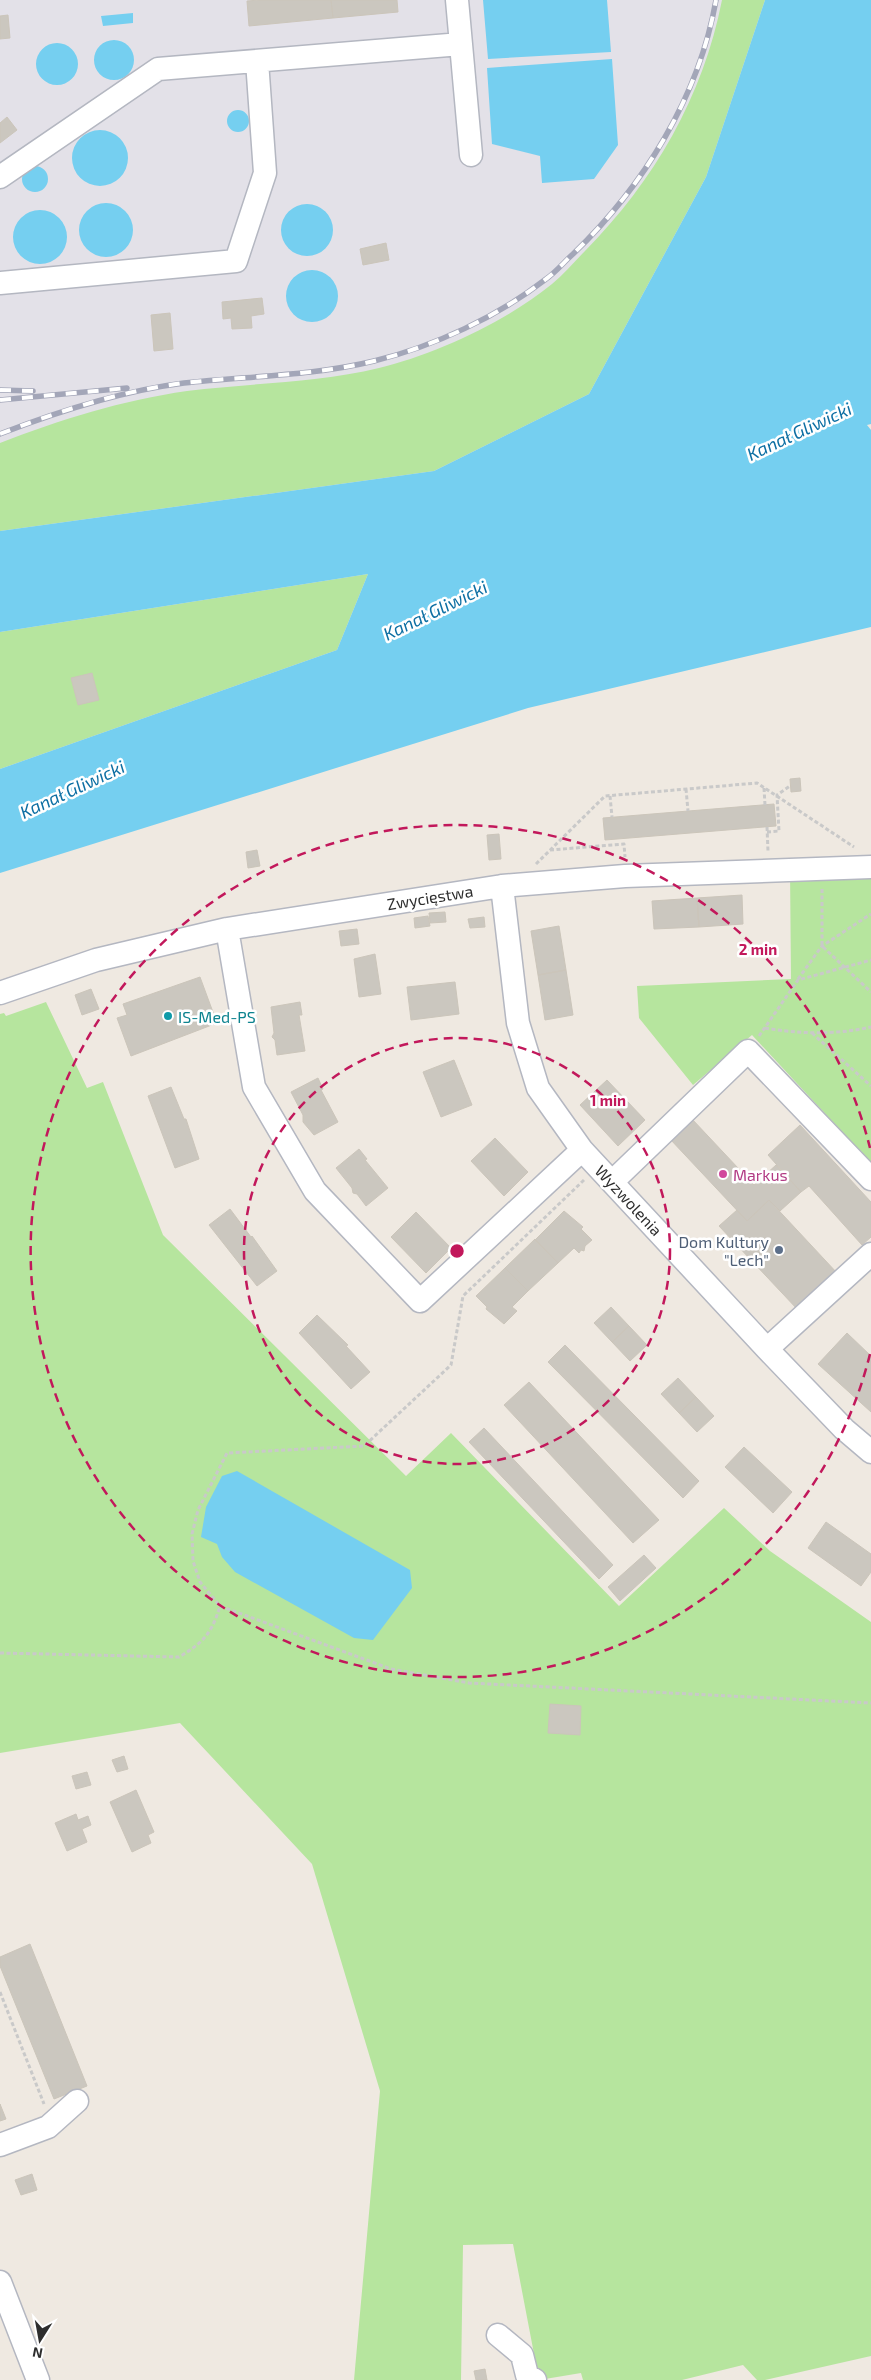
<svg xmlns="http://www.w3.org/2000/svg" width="871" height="2380" viewBox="0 0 871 2380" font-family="'Exo 2',sans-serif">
  <rect width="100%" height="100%" fill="#efe9e1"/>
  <path fill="#e3e1e8" d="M0,0H729L692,117L595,252L478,359L0,469Z"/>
  <path fill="#b6e59e" d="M722,0H765L706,177L589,394L434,471L0,531V443C59,420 123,400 187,391C251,383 316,383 379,368C436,354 507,321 552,284C564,274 574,262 585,251C654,181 703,97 722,0Z
    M368,574L337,650L0,769V632Z
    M871,867V1163L752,1035L693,1085L639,1018L637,986L791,979L790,869Z
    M46,1002L87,1088L103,1082L163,1235L406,1476L451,1433L619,1606L724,1508L770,1551L871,1622V2356L765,2380H757L743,2365L682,2380H583L581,2373L539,2380L513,2244L463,2245L461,2380H354L380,2091L312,1864L180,1723L0,1753V1014L4,1013L6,1016Z"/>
  <path fill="#75cff0" d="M483,0H607L611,52L488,59Z
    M765,0H871V424L867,425L871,430V627L528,708L0,873V769L337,650L368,574L0,632V531L434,471L589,394L706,177Z
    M133,13V23L103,26L101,16Z
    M94 60a20 20 0 1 1 40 0a20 20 0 1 1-40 0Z
    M36 64a21 21 0 1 1 42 0a21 21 0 1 1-42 0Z
    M612,59L618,145L594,179L542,183L540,156L492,144L487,68Z
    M227 121a11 11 0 1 1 22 0a11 11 0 1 1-22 0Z
    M72 158a28 28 0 1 1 56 0a28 28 0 1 1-56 0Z
    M22 179a13 13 0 1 1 26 0a13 13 0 1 1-26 0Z
    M79 230a27 27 0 1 1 54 0a27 27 0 1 1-54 0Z
    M281 230a26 26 0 1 1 52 0a26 26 0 1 1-52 0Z
    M13 237a27 27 0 1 1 54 0a27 27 0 1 1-54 0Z
    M286 296a26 26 0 1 1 52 0a26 26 0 1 1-52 0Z
    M237,1471L410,1570L412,1588L373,1640L354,1638L235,1572L222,1557L217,1544L201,1537L206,1507L222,1476Z"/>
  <path fill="#cbc7bf" stroke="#cbc5ba" d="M259,0H331L333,18L249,26L247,1Z
    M331,0H397L398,12L333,18Z
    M8,15L10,38L0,39V16Z
    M7,117L17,130L0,143V123Z
    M386,243L389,260L363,265L360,249Z
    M262,298L264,314L251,316L252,328L232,329L231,318L223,319L222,302Z
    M170,313L173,349L154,351L151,315Z
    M92,673L99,700L78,705L71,678Z
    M800,778L801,791L791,792L790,779Z
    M774,804L776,826L605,840L603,818Z
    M499,834L501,859L489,860L487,835Z
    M257,850L260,866L248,868L246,852Z
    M742,895L743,924L699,927L697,898Z
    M697,898L699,927L654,929L652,901Z
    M445,912L446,922L430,923L429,913Z
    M428,916L430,926L415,928L414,918Z
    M484,917L485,927L470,928L468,919Z
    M559,926L566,970L538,975L531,931Z
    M357,929L359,944L341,946L339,931Z
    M375,954L381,994L359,997L354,959Z
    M566,970L573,1015L545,1020L538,975Z
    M200,977L217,1023L131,1056L117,1018L127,1015L123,1004Z
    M455,982L459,1014L411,1020L407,987Z
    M91,989L99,1009L82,1015L75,995Z
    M300,1002L302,1015H299L305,1051L277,1055L275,1040L272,1037L274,1033L271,1007Z
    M454,1060L472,1105L441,1117L423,1072Z
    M318,1078L323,1089L321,1090L338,1122L314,1135L303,1122V1115L291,1092Z
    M607,1080L645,1120L618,1146L580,1105Z
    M171,1087L184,1119H186L199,1159L175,1168L148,1096Z
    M692,1119L754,1185L776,1165L801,1192L780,1211L769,1200L747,1221L670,1139Z
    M800,1125L871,1202V1237L862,1245L809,1186L801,1192L768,1155Z
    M495,1138L528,1172L504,1196L471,1161Z
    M359,1149L367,1159L365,1160L388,1188L366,1206L357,1194L353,1193L352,1188L336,1168Z
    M769,1200L838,1274L798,1310L719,1226L737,1210L747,1221Z
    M230,1209L251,1237L252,1236L277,1271L257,1286L209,1225Z
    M564,1211L583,1227L581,1229L592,1240L585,1246L584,1251L581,1250L579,1253L574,1248L558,1263L535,1240Z
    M416,1212L451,1248L426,1273L391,1237Z
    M535,1239L558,1263L528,1291L505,1268Z
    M505,1268L528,1291L512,1307L517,1311L504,1324L486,1309L487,1307L476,1296Z
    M611,1307L629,1326L612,1342L594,1323Z
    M317,1315L348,1345L346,1346L370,1372L351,1389L299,1333Z
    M629,1326L647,1345L630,1361L612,1342Z
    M847,1333L871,1356V1412L818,1364Z
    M565,1345L699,1481L683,1498L548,1362Z
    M678,1378L696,1397L679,1413L661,1394Z
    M529,1382L659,1520L633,1543L504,1405Z
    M696,1397L714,1416L697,1432L679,1413Z
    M484,1428L613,1565L599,1579L469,1442Z
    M744,1447L792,1492L773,1513L725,1467Z
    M826,1522L871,1554V1572L861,1586L808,1548Z
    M644,1555L656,1568L620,1601L608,1587Z
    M550,1704L581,1706L580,1735L548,1733Z
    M124,1756L128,1769L117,1772L112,1760Z
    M87,1772L91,1785L76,1789L72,1776Z
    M136,1790L154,1832L148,1835L151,1843L132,1852L110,1802Z
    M76,1814L78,1820L88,1816L91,1825L82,1829L87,1842L67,1851L55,1823Z
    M30,1944L87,2086L54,2099L0,1966V1957Z
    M0,2104L6,2119L0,2121Z
    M32,2174L37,2190L21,2195L15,2180Z
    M485,2369L487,2380H476L474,2371Z"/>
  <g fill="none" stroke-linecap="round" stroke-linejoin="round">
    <g stroke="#b4b7c1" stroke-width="25">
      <path id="minor" d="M457,0L471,155
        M0,177L158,69L461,44
        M0,283L236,261L265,173L257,61
        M502,886L518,1023L538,1088L582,1150L767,1349L844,1429L871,1452
        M227,929L254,1087L315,1191L420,1301L582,1150
        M0,993L96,960L227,929L502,886L625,876L871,867
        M612,1182L748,1051L871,1179
        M767,1349L871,1254
        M0,2145L48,2127L77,2101
        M0,2282L38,2380
        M498,2335L522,2355L527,2375L535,2380"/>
    </g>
    <path stroke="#c9c9c9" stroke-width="3" stroke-dasharray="4 2.5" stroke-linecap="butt" d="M764,788L765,805
      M686,789L688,811
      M610,796L612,817
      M767,827L768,851
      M767,832L779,831L777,795L790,786
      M550,850L624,844L625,857
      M536,864L605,796L757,783L854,847
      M822,889V946L871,992
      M798,979L822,946L871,914
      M765,1028C800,1034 836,1035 871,1027
      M812,1033L871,1086
      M759,1036L798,980L871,960
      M584,1180L463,1296L451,1365L364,1446L227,1453L198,1510L192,1534L193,1561L200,1582L220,1606L391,1669L469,1683L871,1703
      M0,1653L179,1657C203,1643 212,1633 220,1606
      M0,1992L44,2104"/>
    <use href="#minor" stroke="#fff" stroke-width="22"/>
    <g stroke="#a3a6b8" stroke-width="5.5">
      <path id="rail" d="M0,390L33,391
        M0,400L127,388
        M0,434C59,411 121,391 184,383C247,376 313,376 374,361C435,346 497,317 546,279C556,272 564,262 573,254C643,187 699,97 716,0"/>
    </g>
    <use href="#rail" stroke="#fff" stroke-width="4" stroke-dasharray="11" stroke-linecap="butt"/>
  </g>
  <g fill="none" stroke="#c2185b" stroke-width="2.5" stroke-dasharray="9 6">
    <circle cx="457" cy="1251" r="213"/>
    <path d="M870 1354A426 426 0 1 1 870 1148"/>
  </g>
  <circle fill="#0f9aa8" stroke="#fff" stroke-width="2" cx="168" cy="1016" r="5"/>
  <circle fill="#d1479c" stroke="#fff" stroke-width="2" cx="723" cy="1174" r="5"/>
  <circle fill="#5c6f8a" stroke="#fff" stroke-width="2" cx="779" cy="1250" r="5"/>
  <g text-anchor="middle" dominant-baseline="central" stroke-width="5" stroke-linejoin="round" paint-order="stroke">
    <g font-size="16" fill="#2e2e2e" stroke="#fff">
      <text transform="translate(430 897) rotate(-9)">Zwycięstwa</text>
      <text transform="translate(629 1200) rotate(47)">Wyzwolenia</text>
    </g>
    <g font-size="16" fill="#0d838f" stroke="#fff" text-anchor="start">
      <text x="178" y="1016">IS-Med-PS</text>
    </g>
    <g font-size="16" fill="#b23c85" stroke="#fff" text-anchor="start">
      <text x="733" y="1174">Markus</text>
    </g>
    <g font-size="16" fill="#4e5e75" stroke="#fff" text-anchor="end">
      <text x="769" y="1241">Dom Kultury<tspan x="769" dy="18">"Lech"</tspan></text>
    </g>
    <g font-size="18" font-style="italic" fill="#0d6fa3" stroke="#fff">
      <text transform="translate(799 431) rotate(-25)">Kanał Gliwicki</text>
      <text transform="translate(435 610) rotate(-26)">Kanał Gliwicki</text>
      <text transform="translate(72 789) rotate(-25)">Kanał Gliwicki</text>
    </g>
  </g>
  <circle cx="457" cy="1251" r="8" fill="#c2185b" stroke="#fff" stroke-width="2.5"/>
  <g font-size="15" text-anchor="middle" font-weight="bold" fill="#c2185b" stroke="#fff" stroke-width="5" stroke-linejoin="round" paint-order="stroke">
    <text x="758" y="955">2 min</text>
    <text x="608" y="1106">1 min</text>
  </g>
  <g transform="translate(40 2340) rotate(191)" stroke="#ffffff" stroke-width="4" paint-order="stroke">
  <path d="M0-4L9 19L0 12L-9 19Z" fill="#2e2e2e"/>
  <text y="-8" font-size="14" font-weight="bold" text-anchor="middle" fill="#2e2e2e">N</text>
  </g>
</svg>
